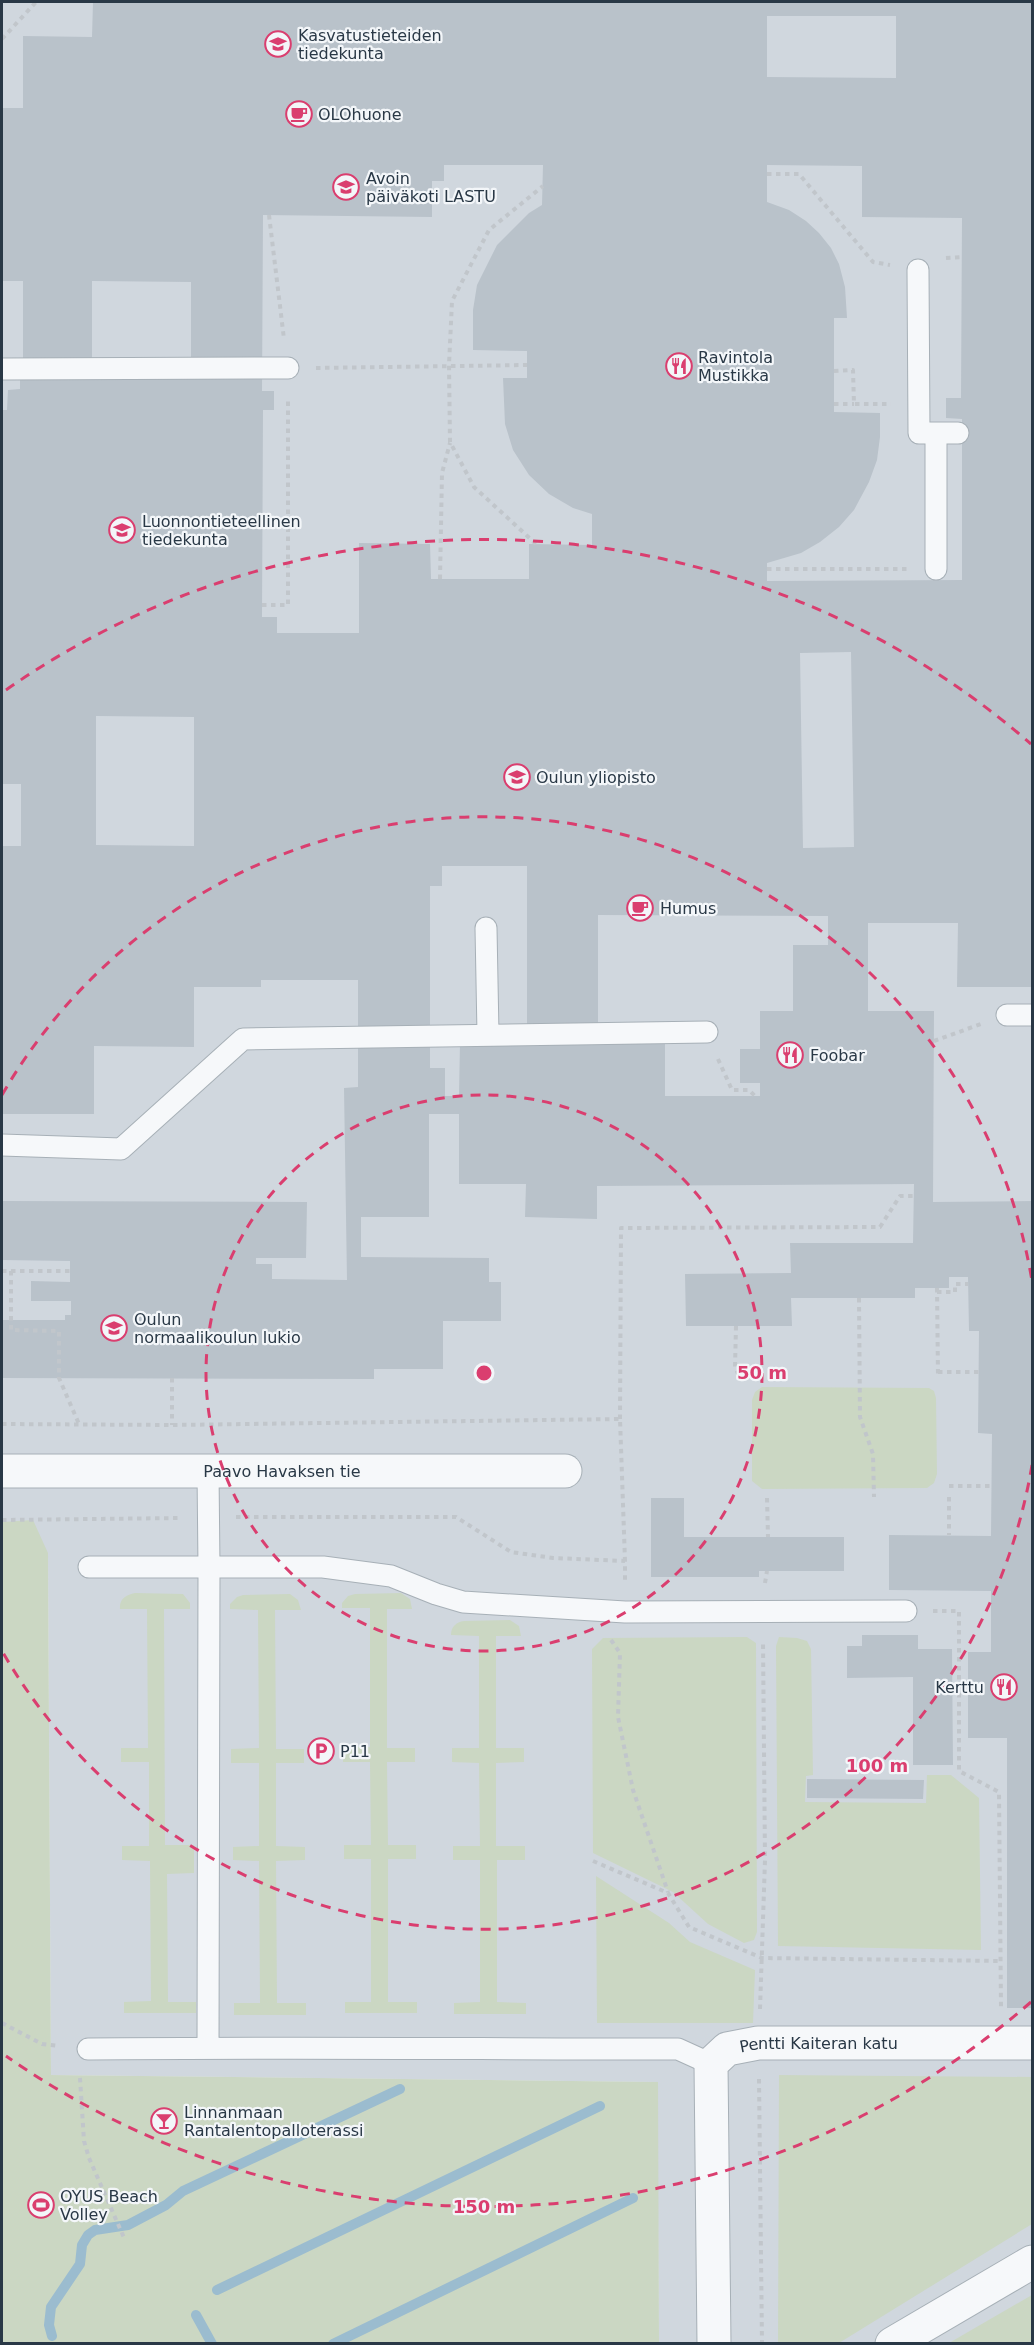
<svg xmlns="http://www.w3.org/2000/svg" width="1034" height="2345" viewBox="0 0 1034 2345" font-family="'DejaVu Sans',sans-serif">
  <rect width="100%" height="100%" fill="#e3e8ec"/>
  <path fill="#d0d7de" d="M2,2H1032V2305L970,2343H659L657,2082L51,2075L48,1554L2,1552Z"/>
  <path fill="#cbd7c3" d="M762,1387L929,1388L934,1391L936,1398L937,1474L934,1483L927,1488L762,1489L752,1481V1400L755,1392Z
    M33,1520L48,1553L51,2075L658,2082L659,2343H2V1522Z
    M135,1593L183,1594L190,1603V1609H164L165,1845H194V1873L167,1874L168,2002H196V2013H124V2002L151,2001L150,1861L122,1860V1846H149V1762H121V1748H148L147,1609H120C119,1599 126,1595 135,1593Z
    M401,1593L410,1599L412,1609H387V1748H415V1762H387L388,1845H416V1859H388V2002H417V2013H345V2002H371V1859H344V1845H371L370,1762H343V1747H370V1608H342V1603L348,1596L355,1594Z
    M290,1594L298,1600L301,1610H275L276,1749H304V1763H276V1846L305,1847V1860L276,1861L277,2003H306V2015H234V2003H260L259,1861L233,1860V1847L259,1846V1763H231V1749L259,1748L258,1610L230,1609V1604L237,1597L243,1595Z
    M510,1620L519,1626L521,1636H496V1748H524V1762L496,1763V1846H525V1860H497V2002L526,2003V2014H454V2003L480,2002V1860H453V1846H480L479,1763L452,1762V1748H479V1636L451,1635C451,1627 456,1622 464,1621Z
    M747,1637L756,1643L757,1932L754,1940L744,1943L708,1924L673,1892L593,1853L592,1649L603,1638Z
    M779,1637L797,1638L807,1641L811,1649L813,1775L806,1776L805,1802L926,1803L927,1775H951L979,1798L981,1950L778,1946L776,1646Z
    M596,1876L669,1923L690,1942L755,1970L753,2023H597Z
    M779,2075L1032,2077V2224L839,2343H778Z
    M1032,2295V2343H949Z"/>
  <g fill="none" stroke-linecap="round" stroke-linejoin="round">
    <path stroke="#9bbccf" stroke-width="10" d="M217,2290L600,2106
      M196,2315L212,2344
      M52,2336L49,2325L51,2307L80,2264L82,2245L88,2235L95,2230L128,2225L166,2205L183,2191L400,2089
      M333,2344L633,2198"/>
  </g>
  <path fill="#b9c2ca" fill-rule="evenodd" d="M93,2H1032V926H1031L1032,987H957L958,923H868V1011H934L933,1202L1032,1201V2008H1007V1738H968V1652H991V1591L889,1590V1535L991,1536L992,1434L978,1433L979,1331H969L968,1277H949V1288H915V1298H791L792,1326H686L685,1274L791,1273L790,1243H913L914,1184L597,1186V1219L525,1217L526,1184H459V1114H429V1217H361V1257L489,1258V1282H501V1321H443V1369H374V1379L2,1378V1320H65V1315H71V1301H31V1281L70,1282V1261L2,1260V1201L307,1202L306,1258H256V1264H272V1279L347,1280L344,1088L358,1087V980H261V987H194V1047L94,1046V1114H2V846H21V784H2V410H7L8,390L20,389V375H23V281H2V108H23V36L92,37ZM767,16H896V78L767,77ZM444,165H543L542,205L529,213L497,245L477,285L473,310V350L527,351V378H503L505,424L513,450L529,475L549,494L573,508L592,514V545L529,544V579H431L430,544L359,543V633H277V617H262L263,410H274V391H262L263,215L432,217V181H444ZM767,165L862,166V217L962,218L961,398H946V418L962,419V580L767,581V563L801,553L820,542L839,527L854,510L869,482L877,460L880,437V413L834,412V318H847L845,287L839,264L831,248L819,233L806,221L789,210L767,202ZM92,281L191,282V379H92ZM851,652L854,847L803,848L800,653ZM96,716L194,717V846L96,845ZM442,866H527V1043H460L459,1096H445V1068H430V886H442ZM598,915L828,916V945H793V1011H760V1049H740V1083H760V1096H665V1044H598Z
    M651,1498H684V1537H844V1571H759V1577H651Z
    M862,1635H918V1649H952L953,1765H913V1677L847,1678V1646H862Z
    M807,1779L924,1780L923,1799L807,1798Z"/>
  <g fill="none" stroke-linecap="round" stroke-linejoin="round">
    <g stroke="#a7b0b7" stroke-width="23">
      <path id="lane" d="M918,270L919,433H958
        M2,369L288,368
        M936,569V433
        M486,928L488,1034
        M1007,1015H1032
        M2,1145L121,1149L243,1039L707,1032
        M208,1471L209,1567L208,2048
        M89,1567H323L391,1576L436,1594L463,1602L625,1612L906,1611
        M88,2049C285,2047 481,2049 678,2049L711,2064"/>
    </g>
    <g stroke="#a7b0b7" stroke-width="35">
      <g id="street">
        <path id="s1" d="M2,1471H565"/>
        <path id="s2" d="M714,2344L711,2064L727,2049L758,2043H1032"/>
        <path d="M892,2344L1032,2262"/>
      </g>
    </g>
    <path stroke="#c1c6cb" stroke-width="4" stroke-dasharray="4.5 4.5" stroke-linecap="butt" d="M2,39L36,2
      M767,174H799L873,262L890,265
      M269,215L284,339
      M946,258L962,257
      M316,368L527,365
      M834,371L853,370L854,404H891
      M834,404H854
      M536,544L474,487L450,442L449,365L452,301L489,230L543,186
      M767,569H907
      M440,579L442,473L450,443
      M262,605H288V397
      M934,1041L981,1024
      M718,1059L732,1090H749L755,1096
      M2,1271H70
      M11,1271V1330L59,1331V1378L79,1424
      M937,1288L938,1377
      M937,1292H955V1284H968
      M859,1298L860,1417L873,1454L874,1497
      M736,1326L735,1367L740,1378
      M938,1372H979
      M172,1378V1425
      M620,1419L621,1228L880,1227L900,1196H914
      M2,1424L172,1425L620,1419L625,1561
      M949,1486H992
      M949,1497V1535
      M767,1498L768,1537
      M236,1517H456L511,1552L553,1558L625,1561V1583
      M2,1520L181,1518
      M765,1583L767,1571
      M933,1611H959V1771L999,1792L1001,2007
      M611,1640L620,1653L618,1717L633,1790L668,1892
      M593,1861L668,1893L689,1927L762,1958L1001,1961
      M760,2009L765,1860L763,1641
      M2,2023L42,2044L59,2046
      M80,2078L84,2141L89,2158L125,2240
      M759,2079L762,2344"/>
    <use href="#lane" stroke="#f6f8fa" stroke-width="21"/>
    <use href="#street" stroke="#f6f8fa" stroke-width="33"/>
  </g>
  <g fill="none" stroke="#da3e6f" stroke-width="3" stroke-dasharray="10 8">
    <circle cx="484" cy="1373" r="278"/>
    <path d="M1032 1465A556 556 0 0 1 2 1651M2 1095A556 556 0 0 1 1032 1281"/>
    <path d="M1031 2002A834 834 0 0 1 6 2056M6 690A834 834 0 0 1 1031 744"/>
  </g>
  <defs>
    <g id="university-ring" transform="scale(1.35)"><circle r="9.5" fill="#f3f6f9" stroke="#da3e6f" stroke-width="1.5"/><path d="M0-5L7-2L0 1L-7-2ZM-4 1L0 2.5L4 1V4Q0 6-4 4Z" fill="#da3e6f"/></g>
    <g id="cafe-ring" transform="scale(1.35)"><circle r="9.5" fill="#f3f6f9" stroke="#da3e6f" stroke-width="1.5"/><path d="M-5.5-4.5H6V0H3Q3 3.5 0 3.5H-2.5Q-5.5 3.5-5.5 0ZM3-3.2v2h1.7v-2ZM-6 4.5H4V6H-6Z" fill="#da3e6f"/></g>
    <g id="school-ring" transform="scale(1.35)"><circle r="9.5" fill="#f3f6f9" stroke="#da3e6f" stroke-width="1.5"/><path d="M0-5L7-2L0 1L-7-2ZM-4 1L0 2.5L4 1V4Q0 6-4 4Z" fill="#da3e6f"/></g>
    <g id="restaurant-ring" transform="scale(1.35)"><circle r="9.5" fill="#f3f6f9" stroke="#da3e6f" stroke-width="1.5"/><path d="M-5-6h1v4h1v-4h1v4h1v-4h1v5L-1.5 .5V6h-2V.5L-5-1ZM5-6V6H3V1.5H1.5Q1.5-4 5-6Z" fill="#da3e6f"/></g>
    <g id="parking-ring" transform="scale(1.35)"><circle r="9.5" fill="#f3f6f9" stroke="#da3e6f" stroke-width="1.5"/><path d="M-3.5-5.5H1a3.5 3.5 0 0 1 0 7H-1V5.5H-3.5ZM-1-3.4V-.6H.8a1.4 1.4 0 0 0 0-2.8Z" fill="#da3e6f"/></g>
    <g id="bar-ring" transform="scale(1.35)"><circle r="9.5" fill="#f3f6f9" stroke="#da3e6f" stroke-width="1.5"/><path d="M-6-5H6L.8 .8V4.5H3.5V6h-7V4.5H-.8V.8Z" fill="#da3e6f"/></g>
    <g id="stadium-ring" transform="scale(1.35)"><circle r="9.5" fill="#f3f6f9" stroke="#da3e6f" stroke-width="1.5"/><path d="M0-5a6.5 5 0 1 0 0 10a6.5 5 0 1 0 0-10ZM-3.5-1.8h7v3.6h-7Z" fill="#da3e6f"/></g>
  </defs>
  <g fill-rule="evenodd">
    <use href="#university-ring" x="278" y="44"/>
    <use href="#cafe-ring" x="299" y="114"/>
    <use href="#school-ring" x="346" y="187"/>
    <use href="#restaurant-ring" x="679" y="366"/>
    <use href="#university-ring" x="122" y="530"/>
    <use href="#university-ring" x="517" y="777"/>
    <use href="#cafe-ring" x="640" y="908"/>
    <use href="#restaurant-ring" x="790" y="1055"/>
    <use href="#school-ring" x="114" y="1328"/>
    <use href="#restaurant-ring" x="1004" y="1687"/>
    <use href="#parking-ring" x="321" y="1751"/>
    <use href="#bar-ring" x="164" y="2121"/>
    <use href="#stadium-ring" x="41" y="2205"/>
  </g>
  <g text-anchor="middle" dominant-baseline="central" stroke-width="4.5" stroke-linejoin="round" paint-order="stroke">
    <g font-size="16" fill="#293846" stroke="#f3f6f9" text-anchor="start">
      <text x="298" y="35">Kasvatustieteiden<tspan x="298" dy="18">tiedekunta</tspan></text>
      <text x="318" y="114">OLOhuone</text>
      <text x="366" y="178">Avoin<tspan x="366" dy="18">päiväkoti LASTU</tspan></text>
      <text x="698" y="357">Ravintola<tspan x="698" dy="18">Mustikka</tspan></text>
      <text x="142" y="521">Luonnontieteellinen<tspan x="142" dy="18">tiedekunta</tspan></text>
      <text x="536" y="777">Oulun yliopisto</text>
      <text x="660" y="908">Humus</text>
      <text x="810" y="1055">Foobar</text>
      <text x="134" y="1319">Oulun<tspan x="134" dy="18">normaalikoulun lukio</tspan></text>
      <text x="984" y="1687" text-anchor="end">Kerttu</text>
      <text x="340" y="1751">P11</text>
      <text x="184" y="2112">Linnanmaan<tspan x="184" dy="18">Rantalentopalloterassi</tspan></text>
      <text x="60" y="2196">OYUS Beach<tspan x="60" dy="18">Volley</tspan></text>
    </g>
    <g font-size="16" fill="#293846" stroke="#f3f6f9">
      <text stroke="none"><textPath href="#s1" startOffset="280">Paavo Havaksen tie</textPath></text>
      <text stroke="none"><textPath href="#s2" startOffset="394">Pentti Kaiteran katu</textPath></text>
    </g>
  </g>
  <circle cx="484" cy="1373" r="9" fill="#da3e6f" stroke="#f3f6f9" stroke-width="3"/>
  <g font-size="18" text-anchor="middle" font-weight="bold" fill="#da3e6f" stroke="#f3f6f9" stroke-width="4.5" stroke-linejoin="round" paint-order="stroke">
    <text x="762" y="1379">50 m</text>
    <text x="877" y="1772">100 m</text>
    <text x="484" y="2213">150 m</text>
  </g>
  <rect width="1034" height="2345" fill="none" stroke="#293846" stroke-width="6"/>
</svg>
